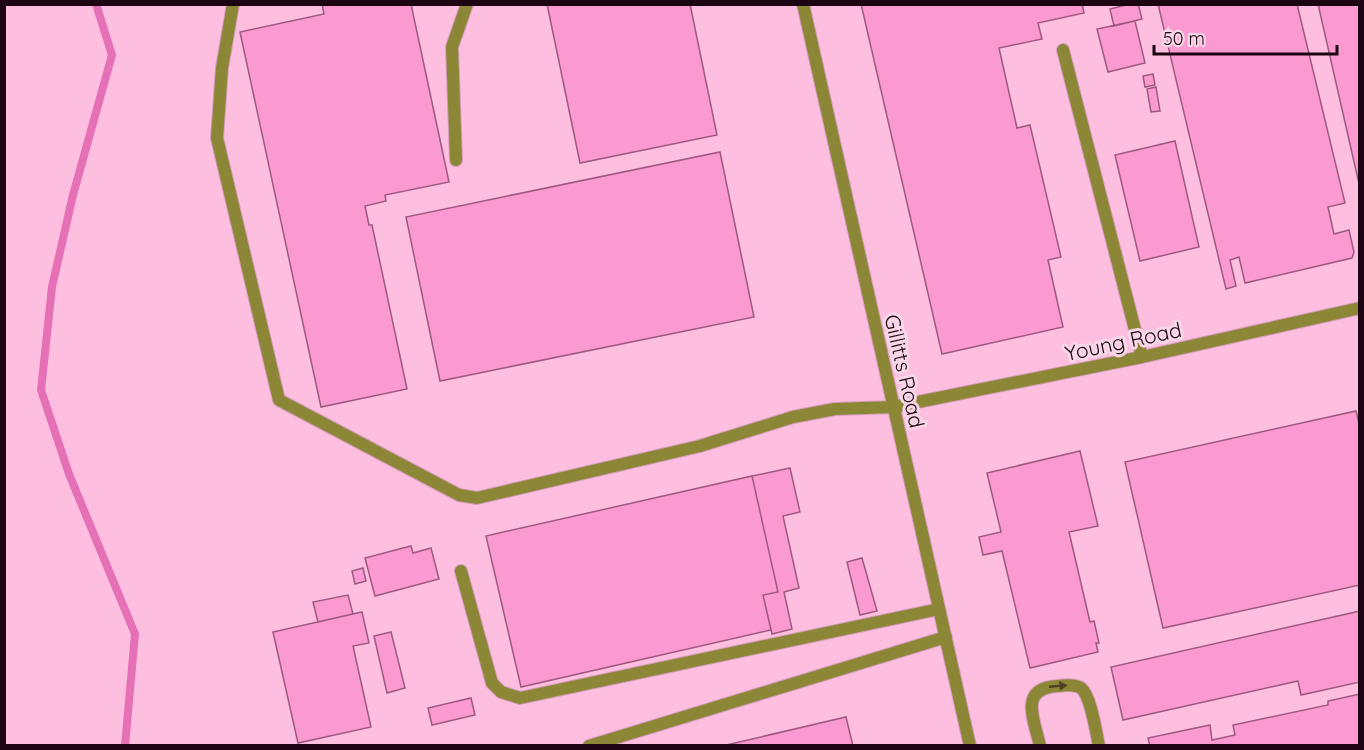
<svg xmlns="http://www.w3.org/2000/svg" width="1364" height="750" viewBox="0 0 1364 750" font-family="Quicksand,sans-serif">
  <rect width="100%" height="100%" fill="#fdbee0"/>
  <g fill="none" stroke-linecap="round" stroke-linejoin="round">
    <path stroke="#e670b6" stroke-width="8" d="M96,4L112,55L73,195L52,287L41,390L69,474L135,634L125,746"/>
  </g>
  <path fill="#fb9ad0" stroke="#9e5980" stroke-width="1.5" d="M322,4H411L449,182L385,195L386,201L365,206L369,225H372L407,389L321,407L240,32L324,14Z
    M547,4H690L717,135L580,163Z
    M861,4H1082L1084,13L1038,23L1042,39L999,48L1017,128L1030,125L1061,257L1048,260L1063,327L942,354Z
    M1130,4H1138L1142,19L1114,26L1110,9Z
    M1158,4H1297L1345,203L1328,207L1334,234L1349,230L1354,252L1352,258L1245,283L1239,257L1230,260L1236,286L1226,289Z
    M1318,4H1360V188Z
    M1135,21L1145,63L1108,72L1097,29Z
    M1153,74L1155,85L1145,87L1143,76Z
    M1156,87L1160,111L1151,112L1147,89Z
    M1175,141L1199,247L1140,261L1115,155Z
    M720,152L754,317L440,381L406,217Z
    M1356,411L1360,428V585L1163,628L1125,462Z
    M1080,451L1098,526L1069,532L1090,622L1094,621L1099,643H1096L1098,652L1030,668L1002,551L983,555L979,537L1001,532L987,473Z
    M790,468L800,512L783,516L799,588L784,592L792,629L772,634L763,595L778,592L752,476Z
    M752,476L778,592L763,595L771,630L521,687L486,536Z
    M411,546L413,553L431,548L439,579L375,596L365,558Z
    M862,558L877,611L860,615L847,562Z
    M363,568L366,581L355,584L352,571Z
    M348,595L353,614L318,622L313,602Z
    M1360,611V682L1301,695L1298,681L1123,720L1111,667Z
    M362,612L369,643L353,646L371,727L298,743L273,632Z
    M391,632L405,688L387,693L374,636Z
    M1360,694V746H1150L1148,738L1210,725L1212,740L1235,735L1233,725L1328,705V701Z
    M471,698L475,715L432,725L428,708Z
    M846,717L853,746H722Z"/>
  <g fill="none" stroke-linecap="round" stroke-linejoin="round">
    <g stroke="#d59dbb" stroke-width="14">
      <path id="service" d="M233,4L222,68L217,138L279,400L459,495L477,498L700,446L793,417L835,409L893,407L1142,357L1360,308
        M803,4L970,746
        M1063,50L1142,357
        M456,160L452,47L467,4
        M461,571L492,683L501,692L520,698L939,609
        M589,746L946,637
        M1040,746C1034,719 1018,688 1058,686C1065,685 1075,684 1081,688C1091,696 1096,732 1099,746"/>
    </g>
    <use href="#service" stroke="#8c8737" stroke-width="12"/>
  </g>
  <defs><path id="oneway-solid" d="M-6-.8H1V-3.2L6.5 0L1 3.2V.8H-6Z" transform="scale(1.5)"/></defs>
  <use fill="#4f3f23" href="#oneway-solid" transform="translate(1058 686) rotate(-5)"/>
  <g text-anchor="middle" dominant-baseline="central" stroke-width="6" stroke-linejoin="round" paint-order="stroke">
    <g font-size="21" fill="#1d0413" stroke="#f7d7e7">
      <text transform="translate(1123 341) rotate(-12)">Young Road</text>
      <text transform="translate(905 371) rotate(77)">Gillitts Road</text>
    </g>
  </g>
  <rect width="1364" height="750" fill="none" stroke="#1d0413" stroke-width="12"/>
  <path d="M1154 45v9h183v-9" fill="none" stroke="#1d0413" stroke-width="3"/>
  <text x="1163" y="45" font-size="18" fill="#1d0413" stroke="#f7d7e7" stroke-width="4.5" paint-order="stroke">50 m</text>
</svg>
